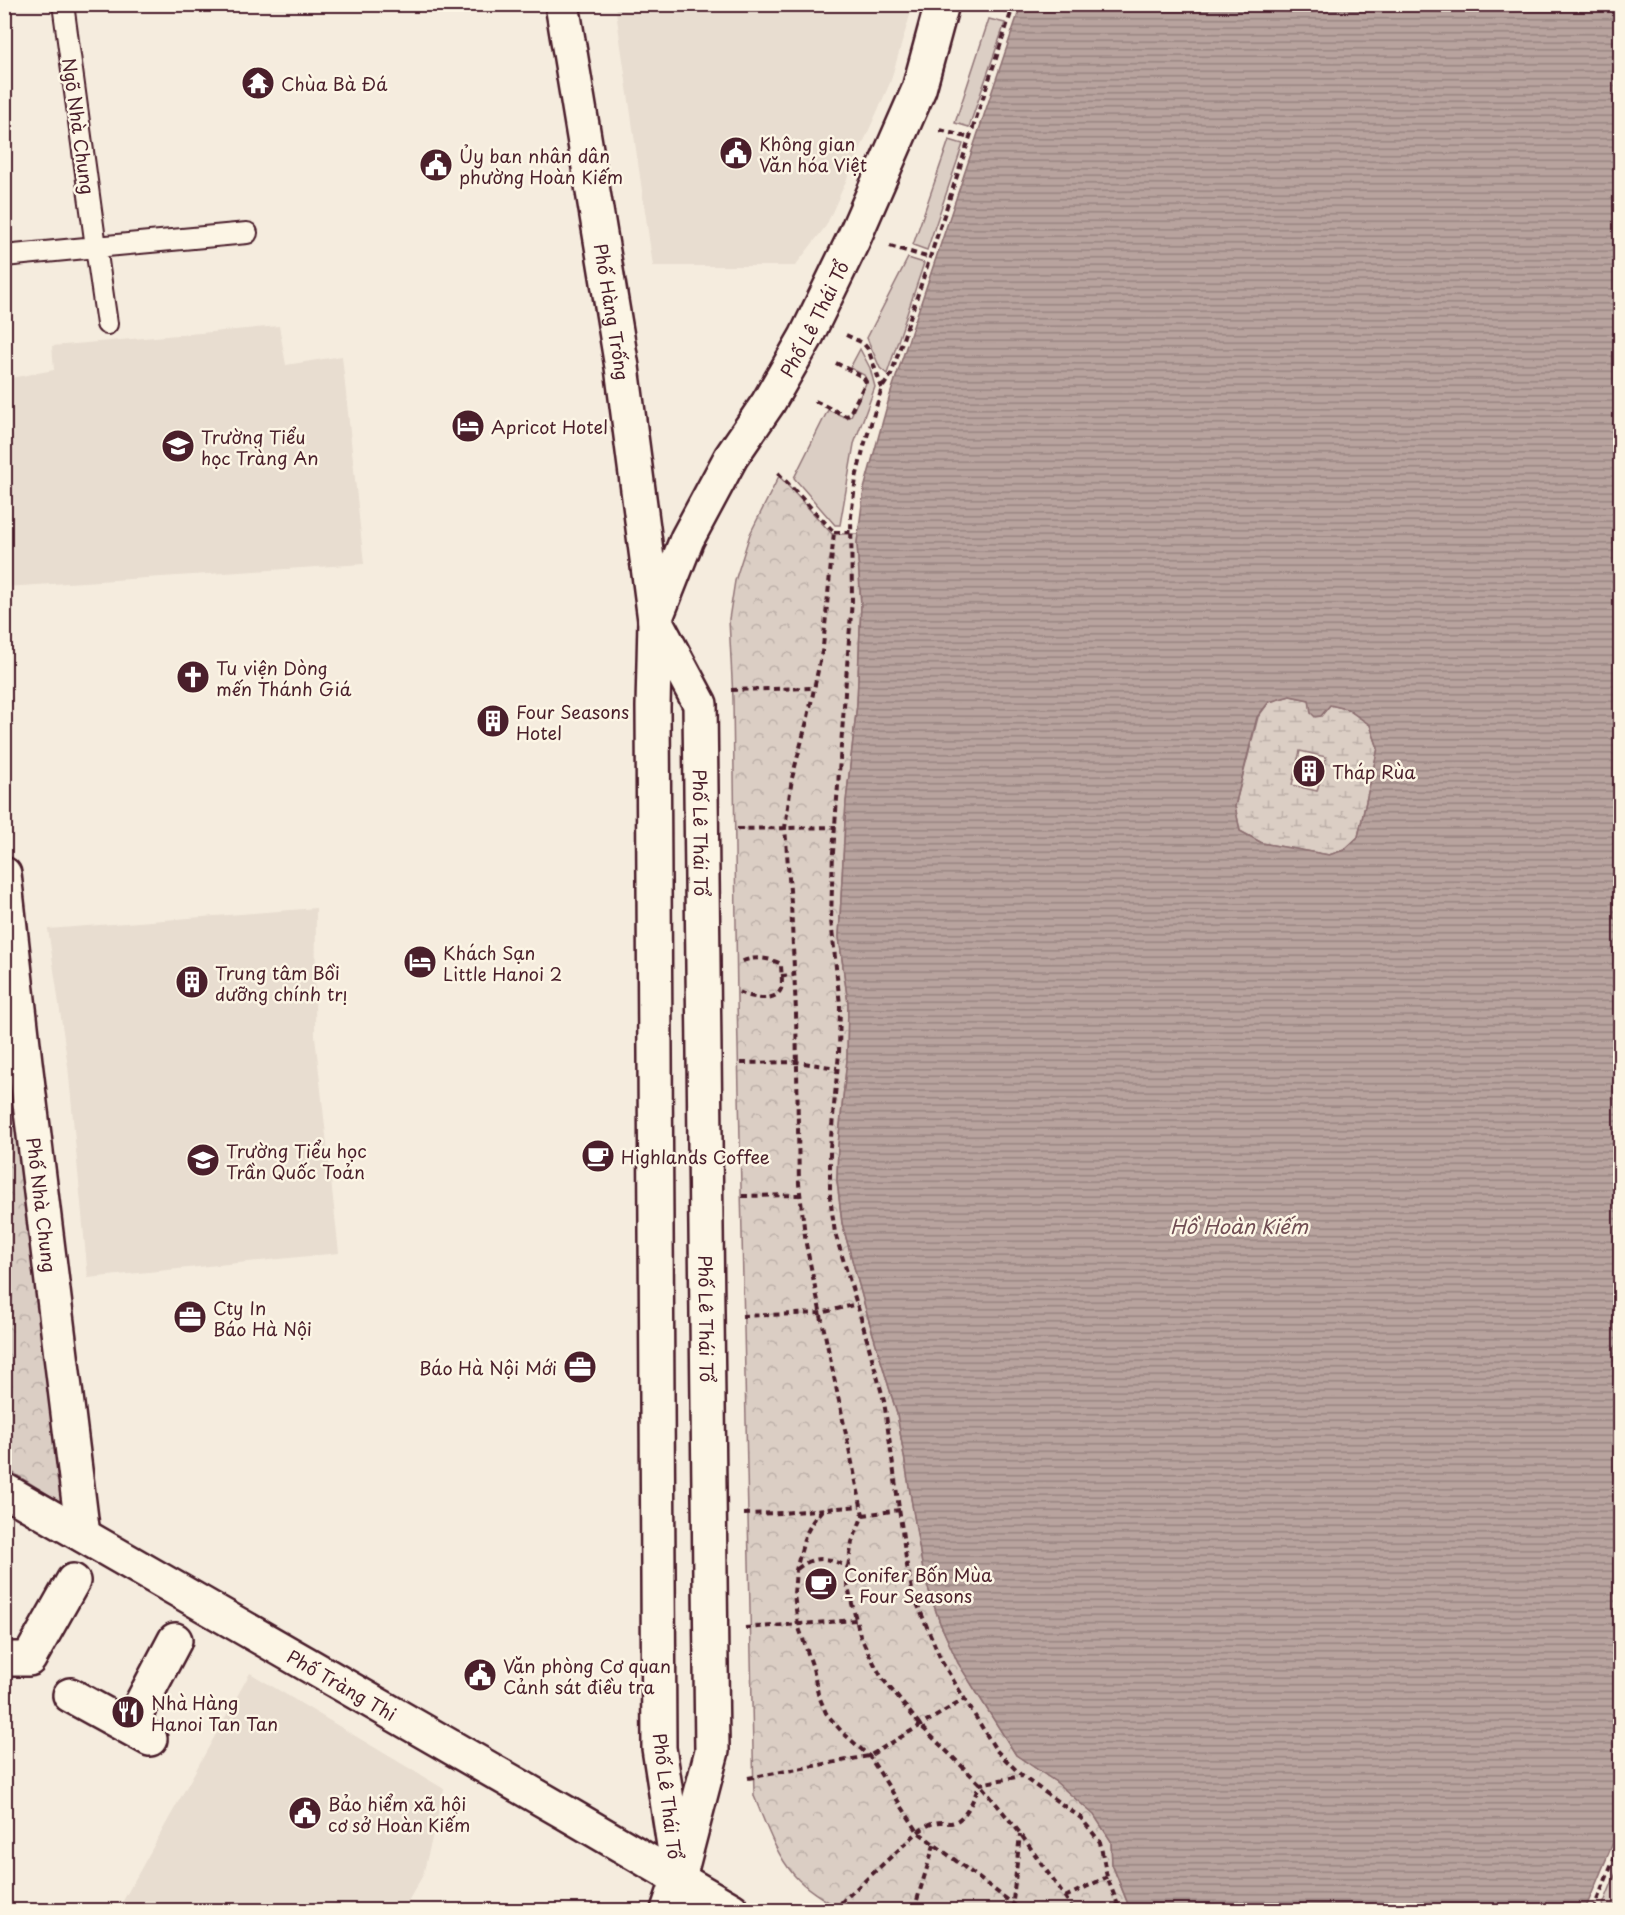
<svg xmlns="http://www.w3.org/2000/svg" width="1625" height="1915" viewBox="0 0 1625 1915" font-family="'Playpen Sans',sans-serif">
  <defs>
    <pattern id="forest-crowns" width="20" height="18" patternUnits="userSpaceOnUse" patternTransform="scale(1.5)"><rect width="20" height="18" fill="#dbcec4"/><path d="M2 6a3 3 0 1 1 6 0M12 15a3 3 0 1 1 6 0" fill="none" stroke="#bdb0a9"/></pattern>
    <pattern id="wetland-marsh" width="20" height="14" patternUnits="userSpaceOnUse" patternTransform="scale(1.5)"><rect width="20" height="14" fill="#dbcec4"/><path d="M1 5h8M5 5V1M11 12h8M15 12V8" fill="none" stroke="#bdb0a9"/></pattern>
    <pattern id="water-rules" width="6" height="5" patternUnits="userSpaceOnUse" patternTransform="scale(1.5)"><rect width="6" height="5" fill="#b8a39e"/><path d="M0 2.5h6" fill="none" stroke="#988481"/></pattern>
  </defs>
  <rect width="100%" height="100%" fill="#f5ecde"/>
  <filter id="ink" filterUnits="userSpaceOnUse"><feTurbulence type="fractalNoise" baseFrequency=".0167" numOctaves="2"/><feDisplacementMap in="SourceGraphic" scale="12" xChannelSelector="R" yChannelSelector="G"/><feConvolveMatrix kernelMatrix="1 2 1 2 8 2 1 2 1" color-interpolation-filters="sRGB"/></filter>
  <g filter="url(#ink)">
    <path fill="#e8ddd0" d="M615,5H913L890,83L826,226L795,266H653Z
      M279,326L286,365L342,356L364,564L5,587V379L54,370L52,346Z
      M316,908L315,1036L339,1253L88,1278L68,1066L48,929Z
      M250,1673L444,1789L423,1875L403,1910H118Z"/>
    <path fill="#dbcec4" stroke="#927678" stroke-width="1.5" d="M989,19L1005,23L969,127L955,123Z
      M949,140L963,144L927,250L913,245Z
      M908,258L924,263L887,374L880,368L867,338Z
      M860,349L870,368L875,387L854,444L841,519L840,525H835L794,478L828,410L847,418L851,416L867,381L864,375L850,368Z
      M1620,1863V1910H1601Z"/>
    <path fill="url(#forest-crowns)" stroke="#927678" stroke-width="1.5" d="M779,476L832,534H858L857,543L861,604L857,704L846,802L839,937L848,1003L847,1060L838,1145L837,1180L842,1223L867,1314L897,1414L924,1576L940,1623L958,1663L1016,1755L1056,1782L1094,1814L1111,1841L1112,1864L1128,1904L1133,1910H842C825,1900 807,1890 794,1875C775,1853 765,1822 754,1796L737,999L733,699L729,619L735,581L750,534Z
      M14,1107L62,1503L5,1468L4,1125Z"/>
    <path fill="url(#wetland-marsh)" stroke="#927678" stroke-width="1.5" fill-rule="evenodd" d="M1290,696L1310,700L1311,713L1321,716L1330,705L1347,709L1370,725L1378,748L1358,837L1344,850L1329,855L1262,843L1240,831L1235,806L1258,717L1269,702ZM1300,751L1326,757L1317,791L1292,785Z"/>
    <path fill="url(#water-rules)" stroke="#8c6e70" stroke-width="1.5" fill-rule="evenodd" d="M1021,5H1620V1826L1585,1910H1133L1128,1904L1112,1864L1111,1841L1094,1815L1056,1782L1016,1755L958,1663L940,1623L924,1576L897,1414L867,1314L842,1223L837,1180L838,1145L847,1060L848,1003L839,937L846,802L857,704L861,604L857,543L864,489L890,395ZM1290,696L1309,700L1311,713L1315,717L1321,716L1330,705L1347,709L1370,725L1378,748L1358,837L1344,850L1329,855L1262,843L1240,831L1235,806L1257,717L1269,702Z"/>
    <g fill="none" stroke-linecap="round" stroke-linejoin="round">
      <g stroke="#4a1f2b" stroke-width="24">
        <path id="service" d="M4,256L96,247L63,4
          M107,324L96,247L247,233"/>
      </g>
      <g stroke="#4a1f2b" stroke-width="38">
        <g id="minor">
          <path id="s1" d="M562,4L622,367L655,620"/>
          <path id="s2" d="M4,874L25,1062L83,1535"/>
          <path d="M4,1659H29L73,1581"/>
          <path d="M70,1695L150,1739"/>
          <path d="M129,1727L175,1640"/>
        </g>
      </g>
      <g stroke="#4a1f2b" stroke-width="38">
        <g id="tertiary">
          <path id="s3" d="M655,620L700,704L712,1751L679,1878"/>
        </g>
      </g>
      <g stroke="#4a1f2b" stroke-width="38">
        <g id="secondary">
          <path id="s4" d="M4,1490L566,1813L732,1910"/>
          <path id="s5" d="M668,1910L679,1878L659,1748L653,707L655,620L687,539L731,457L768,403L806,337L853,240L919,89L942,4"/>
        </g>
      </g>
      <path stroke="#4a1f2b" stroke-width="4" stroke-dasharray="6 4.5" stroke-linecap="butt" d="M979,4L1011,12
        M1014,4L891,375L882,388L864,446L856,478L851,516L852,600L833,852L831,920L840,1005L839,1053L830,1148V1197L835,1233L859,1311L884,1401L907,1566L913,1594L927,1627L942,1662L996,1750L1022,1776L1081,1818L1100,1842L1107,1877L1120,1910
        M940,130L970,138
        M890,246L930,258
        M846,335L863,343L868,349L882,388
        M815,401L846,416L849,415L866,382L863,377L834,362
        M778,473L834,532L823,647L808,717L792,778L785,828L791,903L796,1012L799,1184L806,1244L863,1515L852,1542L848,1567L847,1584L860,1635L869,1654L882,1678L921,1726L980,1784L1020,1833L1074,1910
        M834,532H851
        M731,690L815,688
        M737,829L836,827
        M781,976L794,975
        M739,992C749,997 775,1004 781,989C783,983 781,971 781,964C768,957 752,956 739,963
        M741,1063L797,1062L837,1068
        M742,1196L801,1195
        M742,1316L821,1313L857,1304
        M822,1510L813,1521L805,1536L796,1570L794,1594L798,1625L813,1668L818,1694L826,1713L842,1732L869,1756L918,1832L1021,1910
        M744,1514L782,1513L860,1506
        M863,1515L900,1510
        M797,1569C814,1555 828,1557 848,1567
        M745,1628L856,1620
        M748,1778L869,1756L965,1699
        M1065,1897L1107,1877
        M833,1910L918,1832C925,1827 932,1822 941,1822C943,1822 948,1823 951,1823C967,1820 974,1797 980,1784L1021,1776
        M914,1910L934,1845
        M1012,1910L1020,1834
        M1593,1910L1620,1845"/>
      <use href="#service" stroke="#fcf5e5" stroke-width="20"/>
      <use href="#minor" stroke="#fcf5e5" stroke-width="33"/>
      <use href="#tertiary" stroke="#fcf5e5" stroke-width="33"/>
      <use href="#secondary" stroke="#fcf5e5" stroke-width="33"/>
    </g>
  </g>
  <defs>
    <g id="temple-disc" transform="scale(1.725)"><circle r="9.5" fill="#4a1f2b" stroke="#fcf5e5"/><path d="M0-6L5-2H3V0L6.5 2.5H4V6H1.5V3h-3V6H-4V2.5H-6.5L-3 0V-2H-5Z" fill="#fff"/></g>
    <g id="civic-disc" transform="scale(1.725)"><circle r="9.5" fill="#4a1f2b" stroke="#fcf5e5"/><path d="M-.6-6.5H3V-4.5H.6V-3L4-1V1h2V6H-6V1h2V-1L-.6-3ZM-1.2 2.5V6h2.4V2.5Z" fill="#fff"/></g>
    <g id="hotel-disc" transform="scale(1.725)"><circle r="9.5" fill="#4a1f2b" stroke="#fcf5e5"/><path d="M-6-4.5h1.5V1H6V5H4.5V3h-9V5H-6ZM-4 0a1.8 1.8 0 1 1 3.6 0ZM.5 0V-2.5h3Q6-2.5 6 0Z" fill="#fff"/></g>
    <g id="school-disc" transform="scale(1.725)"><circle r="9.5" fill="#4a1f2b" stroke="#fcf5e5"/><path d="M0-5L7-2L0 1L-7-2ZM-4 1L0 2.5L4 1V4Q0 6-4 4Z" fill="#fff"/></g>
    <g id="church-disc" transform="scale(1.725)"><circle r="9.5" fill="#4a1f2b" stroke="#fcf5e5"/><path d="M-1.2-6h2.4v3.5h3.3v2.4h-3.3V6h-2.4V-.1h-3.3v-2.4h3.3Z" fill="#fff"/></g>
    <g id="building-disc" transform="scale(1.725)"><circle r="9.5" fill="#4a1f2b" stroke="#fcf5e5"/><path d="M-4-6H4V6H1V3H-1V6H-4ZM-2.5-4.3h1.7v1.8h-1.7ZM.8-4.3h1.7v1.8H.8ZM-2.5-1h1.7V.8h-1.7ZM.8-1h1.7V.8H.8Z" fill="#fff"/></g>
    <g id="cafe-disc" transform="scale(1.725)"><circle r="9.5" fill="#4a1f2b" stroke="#fcf5e5"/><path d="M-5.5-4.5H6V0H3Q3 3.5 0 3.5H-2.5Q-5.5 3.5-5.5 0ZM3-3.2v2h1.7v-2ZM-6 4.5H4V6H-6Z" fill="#fff"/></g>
    <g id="office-disc" transform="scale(1.725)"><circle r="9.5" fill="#4a1f2b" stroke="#fcf5e5"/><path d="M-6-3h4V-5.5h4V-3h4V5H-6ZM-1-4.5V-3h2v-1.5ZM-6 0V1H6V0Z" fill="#fff"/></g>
    <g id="restaurant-disc" transform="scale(1.725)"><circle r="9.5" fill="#4a1f2b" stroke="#fcf5e5"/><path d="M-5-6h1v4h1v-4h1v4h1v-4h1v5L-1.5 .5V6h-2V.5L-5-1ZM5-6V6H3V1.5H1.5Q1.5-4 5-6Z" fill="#fff"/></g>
  </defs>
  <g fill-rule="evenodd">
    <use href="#temple-disc" x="258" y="83"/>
    <use href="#civic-disc" x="736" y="153"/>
    <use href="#civic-disc" x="436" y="165"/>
    <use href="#hotel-disc" x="468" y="426"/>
    <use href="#school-disc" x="178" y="446"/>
    <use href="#church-disc" x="193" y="677"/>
    <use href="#building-disc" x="493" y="721"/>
    <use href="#building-disc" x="1309" y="771"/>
    <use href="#hotel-disc" x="420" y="962"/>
    <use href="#building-disc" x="192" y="982"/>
    <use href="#cafe-disc" x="598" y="1156"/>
    <use href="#school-disc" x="203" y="1160"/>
    <use href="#office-disc" x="190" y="1317"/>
    <use href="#office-disc" x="580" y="1367"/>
    <use href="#cafe-disc" x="821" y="1584"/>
    <use href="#civic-disc" x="480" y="1675"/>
    <use href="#restaurant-disc" x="128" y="1712"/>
    <use href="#civic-disc" x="305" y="1813"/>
  </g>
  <g text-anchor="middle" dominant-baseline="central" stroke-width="5" stroke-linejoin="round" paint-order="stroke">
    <g font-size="18" fill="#4a1f2b" stroke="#fcf5e5" text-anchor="start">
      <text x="281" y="83">Chùa Bà Đá</text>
      <text x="759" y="143">Không gian<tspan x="759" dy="21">Văn hóa Việt</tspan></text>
      <text x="459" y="155">Ủy ban nhân dân<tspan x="459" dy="21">phường Hoàn Kiếm</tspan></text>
      <text x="491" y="426">Apricot Hotel</text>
      <text x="201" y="436">Trường Tiểu<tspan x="201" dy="21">học Tràng An</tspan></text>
      <text x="216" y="667">Tu viện Dòng<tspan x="216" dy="21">mến Thánh Giá</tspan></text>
      <text x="516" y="711">Four Seasons<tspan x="516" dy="21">Hotel</tspan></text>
      <text x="1332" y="771">Tháp Rùa</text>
      <text x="443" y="952">Khách Sạn<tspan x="443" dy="21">Little Hanoi 2</tspan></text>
      <text x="215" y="972">Trung tâm Bồi<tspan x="215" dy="21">dưỡng chính trị</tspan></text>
      <text x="226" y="1150">Trường Tiểu học<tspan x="226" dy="21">Trần Quốc Toản</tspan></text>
      <text x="621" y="1156">Highlands Coffee</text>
      <text x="213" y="1307">Cty In<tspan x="213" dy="21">Báo Hà Nội</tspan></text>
      <text x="557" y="1367" text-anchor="end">Báo Hà Nội Mới</text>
      <text x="844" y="1574">Conifer Bốn Mùa<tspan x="844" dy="21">– Four Seasons</tspan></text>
      <text x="503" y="1665">Văn phòng Cơ quan<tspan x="503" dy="21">Cảnh sát điều tra</tspan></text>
      <text x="151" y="1702">Nhà Hàng<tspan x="151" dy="21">Hanoi Tan Tan</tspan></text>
      <text x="328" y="1803">Bảo hiểm xã hội<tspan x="328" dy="21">cơ sở Hoàn Kiếm</tspan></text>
    </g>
    <g font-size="18" fill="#4a1f2b" stroke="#fcf5e5">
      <text transform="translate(79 126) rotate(82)">Ngõ Nhà Chung</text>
      <text stroke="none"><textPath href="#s1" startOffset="312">Phố Hàng Trống</textPath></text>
      <text stroke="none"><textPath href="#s5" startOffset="1635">Phố Lê Thái Tổ</textPath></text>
      <text stroke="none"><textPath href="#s3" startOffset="224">Phố Lê Thái Tổ</textPath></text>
      <text stroke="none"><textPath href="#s2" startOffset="333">Phố Nhà Chung</textPath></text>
      <text stroke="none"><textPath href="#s3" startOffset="710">Phố Lê Thái Tổ</textPath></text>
      <text stroke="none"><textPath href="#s4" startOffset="390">Phố Tràng Thi</textPath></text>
      <text transform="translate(668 1796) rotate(83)">Phố Lê Thái Tổ</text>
    </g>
    <g font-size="20" font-style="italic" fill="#704d53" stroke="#fcf5e5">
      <text x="1239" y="1226">Hồ Hoàn Kiếm</text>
    </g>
  </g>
  <rect width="1625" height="1915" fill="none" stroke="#fcf5e5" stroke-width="24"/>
  <rect x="12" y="12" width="1601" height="1891" fill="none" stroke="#4a1f2b" stroke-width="2" filter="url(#ink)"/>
</svg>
